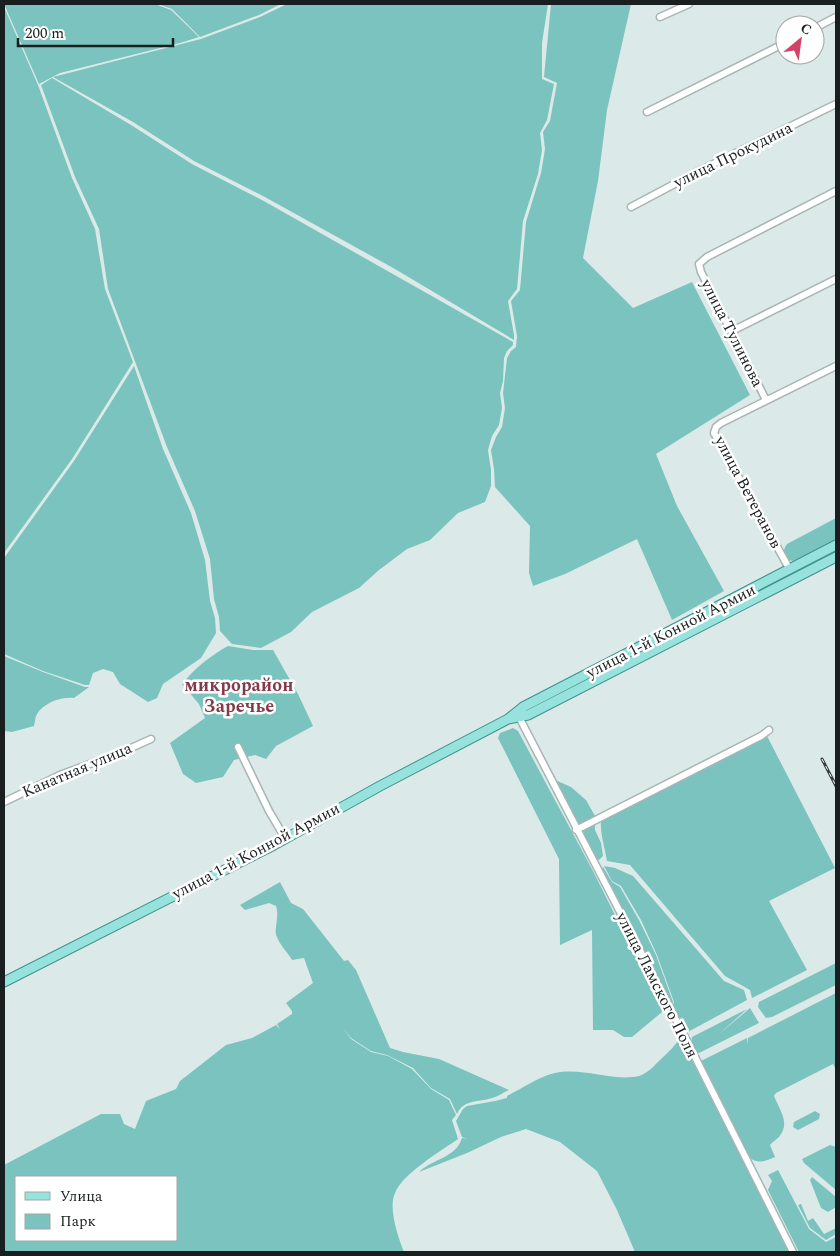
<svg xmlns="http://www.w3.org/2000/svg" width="840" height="1256" viewBox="0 0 840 1256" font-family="Spectral,serif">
  <rect width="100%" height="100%" fill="#dbe9e8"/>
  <path fill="#7bc3be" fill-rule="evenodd" d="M4,4H155L171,10L199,37L180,43L60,73L39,84Z
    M158,4H281L259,15L200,37L172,9Z
    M287,4H548L542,43V79L554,84L547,120L540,133L542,150L538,174L523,221L517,289L508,301L514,335V340L395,269L263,196L194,161L133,122L53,77L201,39L260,17Z
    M551,4H631L607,110L598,181L583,258L633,308L692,282L750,395L656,454L677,506L724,591L672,620L637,539L565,574L533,586L529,573L530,526L495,487L494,469L491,450L496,437L502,427L505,408L503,393L507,358L511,351L516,347L517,336L511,301L520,290L526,222L541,173L545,149L543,132L550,121L557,83L544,77Z
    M4,7L38,85L72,178L95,229L105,289L133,362L72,459L4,553Z
    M52,78L131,125L192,164L262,200L513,342V345L507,351L504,358L503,381L500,393L502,408L499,425L492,436L488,450L491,470V486L485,502L458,513L430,540L407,549L379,570L359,588L312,612L291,632L261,648L232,644L220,631L219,617L214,599L210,559L195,511L167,447L108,289L99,229L75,177L41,85Z
    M134,366L163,449L191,513L205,560L210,601L215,618L216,633L201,658L163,684L157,698L148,702L120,684L113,672L103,669L93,673L89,685H85L43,671L4,654V558L74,461Z
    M836,518V541L793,561L788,560C784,554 782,551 787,544Z
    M698,621L701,623L524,713L523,712L528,707Z
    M228,646L253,650H273L298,694L313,726L276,746L266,759L255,755L234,760L223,777L196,783L183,774L170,743L205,718L199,704L182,684C195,668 210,656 228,646Z
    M4,656L43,672L85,687H89L74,698C62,696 43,703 37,714C35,717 35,722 34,726L12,732L4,731Z
    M513,728L518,731L593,871L641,967L663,1005L662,1012L632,1037H624L613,1030H593L592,930L560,945L559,859L498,738L500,733Z
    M767,736L835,868L769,901L807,970L752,998L750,990L725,976L630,865L607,861C605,848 600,834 601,821Z
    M553,779L571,787L586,800L595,816V830L601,843L603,856L599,860L594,857Z
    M604,866L615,868L633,876L724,981L744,990L747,1000L686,1033L672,1007L674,1002L657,955L641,920L621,886L612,881Z
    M603,867L612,882L620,887L639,920L656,955L673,1002L671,1006L600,871Z
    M280,882L291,903L303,909L344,961L348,960L356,970L390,1048L403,1052L439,1059L509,1090C504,1092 499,1096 495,1097C480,1103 464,1098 457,1114L450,1099L431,1088L413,1068L387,1055L371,1051L351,1038L343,1028L351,1039L371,1052L388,1056L412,1069L431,1089L449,1100L456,1115L452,1120L458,1139C441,1151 402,1174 395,1193C388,1208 398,1237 404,1252H4V1165L101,1114H120L124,1124L135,1129L146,1101L176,1089L180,1081L226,1045L252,1038L276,1025L280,1029L277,1024L292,1014V1011L286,1003L313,983L304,958L292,960C288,953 280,945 277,937C273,929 280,918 276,906L269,903L245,910L240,905ZM16,1177H176V1240H16Z
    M836,963V985L772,1017L766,1018L758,1007L759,1002Z
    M836,993V1070L833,1064L776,1093L774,1096C779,1109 791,1123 779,1137C776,1140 773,1141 770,1145L775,1157C765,1161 758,1165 749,1157L701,1064V1061L747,1038L748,1044V1038Z
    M750,1008L759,1023L699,1053L696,1052L691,1042L692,1037L747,1009L718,1035Z
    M680,1037L790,1252H635L617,1210L597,1171L560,1142L526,1129L501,1137L467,1153L419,1172C432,1159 456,1158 462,1138L467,1139L462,1137L456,1121L463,1109L467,1106L495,1101L507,1098V1096C521,1089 540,1076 555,1073C583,1067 614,1082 639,1076C648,1073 654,1066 660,1060C668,1052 675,1047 680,1037Z
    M815,1111L820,1114L819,1119L798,1130L793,1127L794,1122Z
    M830,1145L836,1147V1190L804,1163L802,1159Z
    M778,1170L809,1229L826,1242L836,1237V1252H799L768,1190L772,1181L768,1175Z
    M812,1177L836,1197V1207L828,1212L821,1208L810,1180Z
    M801,1204L808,1221L813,1218L824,1234L836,1228V1234L826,1240L810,1228L798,1205Z"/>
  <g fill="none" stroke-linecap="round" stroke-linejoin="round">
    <g stroke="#a7b5b3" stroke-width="9">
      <path id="minor" d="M660,17L689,4
        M815,28L836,17
        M647,112L785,43
        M631,207L699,171L836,104
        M732,331L836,279
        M766,400L701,272L699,264L707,257L836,191
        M790,570L714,433L716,427L721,423L836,366
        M519,717L687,1041L793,1252
        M238,747L269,811L285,838
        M4,802L60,775L122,752L151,739
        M576,830L761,736L769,730"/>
    </g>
    <g stroke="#3e918c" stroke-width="11">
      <path id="major" d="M508,719L528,715L836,557
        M4,982L274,845L380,786L508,719L523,707L836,545"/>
    </g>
    <use href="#minor" stroke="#fff" stroke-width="6"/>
    <use href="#major" stroke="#97e2dd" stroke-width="9"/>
    <g stroke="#383f3e" stroke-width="3">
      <path id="rail" d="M822,759L836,786"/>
    </g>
    <use href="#rail" stroke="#fff" stroke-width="1" stroke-dasharray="4" stroke-linecap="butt"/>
  </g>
  <g text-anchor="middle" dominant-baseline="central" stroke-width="5" stroke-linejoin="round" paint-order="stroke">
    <g font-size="16" fill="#191f1e" stroke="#fff">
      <text transform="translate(733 155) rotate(-26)">улица Прокудина</text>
      <text transform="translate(732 333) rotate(63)">улица Тулинова</text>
      <text transform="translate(748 492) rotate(62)">улица Ветеранов</text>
      <text transform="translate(671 631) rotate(-27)">улица 1-й Конной Армии</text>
      <text transform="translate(77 770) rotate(-23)">Канатная улица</text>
      <text transform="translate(256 851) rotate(-28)">улица 1-й Конной Армии</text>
      <text transform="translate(657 985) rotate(63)">улица Ламского Поля</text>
    </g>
    <g font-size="18" font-weight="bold" fill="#833b49" stroke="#fff">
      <text x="239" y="685">микрорайон<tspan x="239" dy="21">Заречье</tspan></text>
    </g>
  </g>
  <rect width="840" height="1256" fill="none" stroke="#191f1e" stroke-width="10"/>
  <rect x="15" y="1176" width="162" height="65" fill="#ffffff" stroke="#a3a5a5"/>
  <rect x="25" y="1192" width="25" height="8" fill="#97e2dd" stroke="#a3a5a5"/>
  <text x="60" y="1201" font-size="15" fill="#191f1e">Улица</text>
  <rect x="25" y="1214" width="25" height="15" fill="#7bc3be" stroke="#a3a5a5"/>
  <text x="60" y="1226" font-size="15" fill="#191f1e">Парк</text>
  <g transform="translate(800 40) rotate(29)"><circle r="24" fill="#ffffff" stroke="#a3a5a5"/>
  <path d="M0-4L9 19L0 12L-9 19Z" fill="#d24367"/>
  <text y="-8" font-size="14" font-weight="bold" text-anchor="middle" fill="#191f1e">С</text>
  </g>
  <path d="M18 38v8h155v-8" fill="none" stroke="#191f1e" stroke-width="2.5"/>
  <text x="25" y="38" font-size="15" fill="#191f1e" stroke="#ffffff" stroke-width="4" paint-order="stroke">200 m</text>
</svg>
